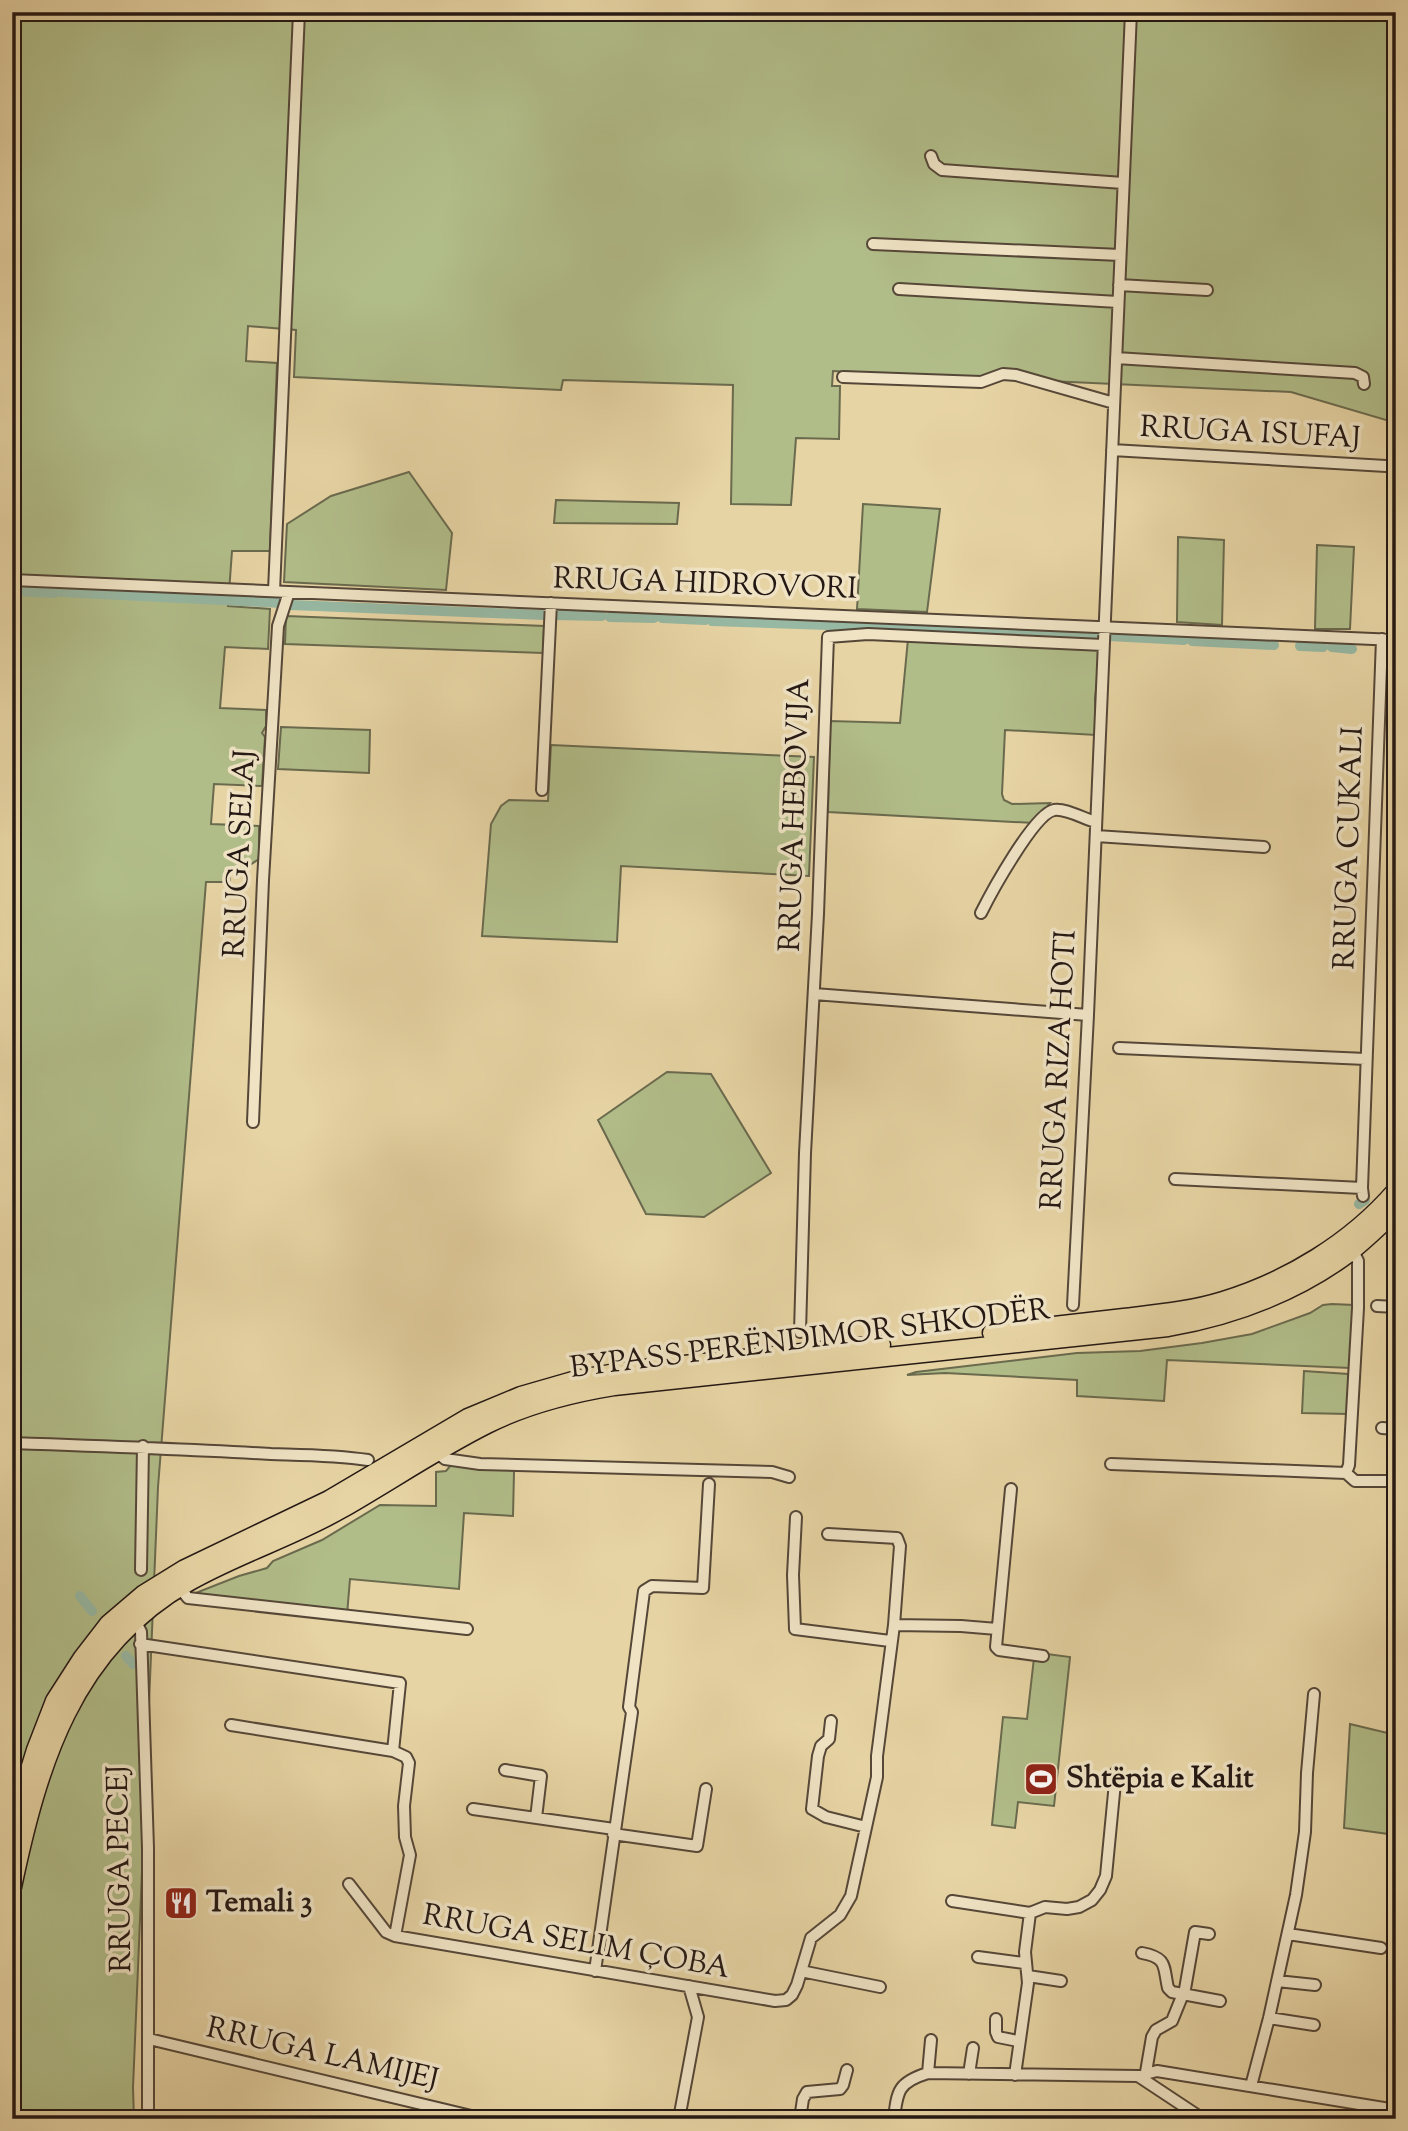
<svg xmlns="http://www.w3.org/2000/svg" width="1408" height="2131" viewBox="0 0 1408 2131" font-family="'Sorts Mill Goudy',serif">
  <rect width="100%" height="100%" fill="#e7d4a4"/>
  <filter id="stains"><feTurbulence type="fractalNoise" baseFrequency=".00286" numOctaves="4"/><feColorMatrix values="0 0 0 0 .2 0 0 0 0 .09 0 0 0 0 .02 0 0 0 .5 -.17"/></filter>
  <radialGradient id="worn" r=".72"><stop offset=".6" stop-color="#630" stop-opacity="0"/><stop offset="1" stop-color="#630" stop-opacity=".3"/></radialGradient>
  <path fill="#b1bd89" stroke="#6a6a4e" stroke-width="2" d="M12,12H1396V423L1291,392L833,371L832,386H840L839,439L796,438L791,505L731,504L733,385L563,380L561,390L294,377L296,330L248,326L246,361L277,363L270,551H232L228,606L270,609L268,649L225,647L220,708L266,710V726L262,733L265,737L262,786L214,784L211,824L259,826V859L242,870H230V882H206L158,1487L133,2088L134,2119H12Z
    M409,472L452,533L446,590L284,582L287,524L331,496Z
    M556,500L679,503L677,524L554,523Z
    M863,504L940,509L927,612L857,609Z
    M1178,537L1224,540L1222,625L1177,622Z
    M1317,545L1354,547L1350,629H1315Z
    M1390,552H1396V633L1387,632Z
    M286,616L544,626L543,653L285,644Z
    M908,639L1100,649L1095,699L1096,735L1005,730L1002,794L1004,800L1012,804L1050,803L1034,823L828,812L830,721L900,723Z
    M281,727L370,730L369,773L278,769Z
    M551,745L814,757L809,876L621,866L617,942L482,936L491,824L501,806L509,800L548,801Z
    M667,1072L711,1074L771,1173L704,1217L646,1214L598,1120Z
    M1332,1304L1354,1305L1350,1368L1167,1360L1164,1401L1077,1396V1380L945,1373L907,1375L916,1372L1077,1353L1140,1351L1202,1343L1252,1334L1310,1313L1323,1305Z
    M1304,1371L1348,1374V1414L1302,1413Z
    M451,1465L513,1468L514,1472L513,1516L464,1513L459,1589L350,1579L347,1615L193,1594L239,1576L267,1568L273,1561L322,1540L380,1505L436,1506V1472L446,1471Z
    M1047,1654L1070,1657L1054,1806L1018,1802L1015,1828L992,1825L1003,1717L1027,1719L1034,1658Z
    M1350,1724L1396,1735V1835L1344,1828Z"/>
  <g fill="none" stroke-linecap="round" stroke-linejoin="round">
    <path stroke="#97b8a3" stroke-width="10" d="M12,591L54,593
      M61,592L282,603
      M291,605L543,615
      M554,615L602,616
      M610,617L654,618
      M662,618L705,620
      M712,621L827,625
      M831,625L1101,636
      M1109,636L1184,640
      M1192,641L1274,645
      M1300,646L1323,647
      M1332,647L1352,649
      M1387,652L1396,651
      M1359,1204L1365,1200
      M80,1596L92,1611
      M126,1656L133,1664"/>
    <g stroke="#554738" stroke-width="14">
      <path id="minor" d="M931,156L934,164L942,170L1123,183
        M873,244L1120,255
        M1119,285L1207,290
        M899,289L1118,302
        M1116,358L1355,373L1363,377L1364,384
        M843,377L981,382L1003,374L1016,375L1114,403
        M1112,450L1386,466
        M12,580L1396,640
        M274,591L299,12
        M542,790L551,603
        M1096,836L1264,847
        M981,913C991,893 1034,814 1054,810C1066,808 1084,819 1096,822
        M814,994L1088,1015
        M1119,1048L1366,1059
        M253,1122L263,880L278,626L289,592
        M1175,1179L1362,1188
        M1363,1196L1362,1188L1382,639
        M1073,1305L1088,1015L1131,12
        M1377,1306L1396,1307
        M800,1332L805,1153L818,914L828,637L868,634L1103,645
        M1382,1428L1396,1429
        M12,1443C99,1446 185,1449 271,1454C304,1455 335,1455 368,1460
        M436,1452L445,1459L480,1464L772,1472L789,1477
        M1111,1464L1346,1473L1349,1465L1358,1308V1261L1352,1249
        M1346,1473L1355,1481H1396
        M1011,1489L996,1647L999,1650L1043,1656
        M796,1517L793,1575L795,1629L890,1641
        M141,1570L143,1446
        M179,1587L188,1598L467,1629
        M135,1620L141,1632L148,1848V2119
        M894,1625L961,1626L997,1629
        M140,1644L400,1683L393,1751
        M831,1721L829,1739L821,1746L818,1756L812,1809L826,1817L866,1827
        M231,1725L393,1751L406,1757L409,1763L404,1806L405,1837L410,1855L395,1936
        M505,1770L541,1776L536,1818
        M473,1809L614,1829
        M613,1834L697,1846L706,1789
        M349,1884L386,1932L395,1936L775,2001L786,2000L792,1995L797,1985L811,1938L840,1915L851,1896L877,1777V1756L894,1625L900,1546L897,1538L828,1534
        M952,1901L1030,1913L1045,1907L1067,1909L1079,1907L1092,1900L1100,1890L1106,1876L1116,1772
        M1288,1934L1381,1948
        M1142,1953C1168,1958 1163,1966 1168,1988L1172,1992L1220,2001
        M978,1957L1024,1963
        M595,1971L632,1712L629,1707L644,1591L652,1586L703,1588L709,1484
        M801,1971L880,1987
        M1028,1976L1061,1981
        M1277,1981L1315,1985
        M1269,2018L1314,2025
        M996,2019V2032L998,2037L1018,2041
        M149,2039L484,2119
        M1146,2072L1152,2037L1156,2030L1172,2021L1185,1989L1195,1932L1209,1934
        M928,2073L931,2040
        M969,2074L973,2048
        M1015,2075L1028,1983L1025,1952L1030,1913
        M1138,2076L1203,2119
        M1251,2086L1269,2018L1296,1895L1305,1832L1307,1773L1314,1694
        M679,2119L698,2017L689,1986
        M800,2119L803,2099L807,2092L840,2089L843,2085L847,2070
        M894,2119C897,2090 899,2082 928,2073L1138,2076L1157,2071L1396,2110"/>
    </g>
    <g stroke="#241814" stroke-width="21">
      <path id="trunk" d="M992,1333C1036,1328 1080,1323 1124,1318C1157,1314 1191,1311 1223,1301C1288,1281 1351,1243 1396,1191
        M12,1828L36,1750L55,1701L82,1659L109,1624L143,1595L185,1569L329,1500L468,1418L521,1396L580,1379L635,1370L881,1345
        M12,1887C38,1764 72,1648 188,1582C237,1554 292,1537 341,1509C390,1481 437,1449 487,1424C527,1404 571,1393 614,1386L1168,1327C1230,1316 1291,1294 1343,1257C1362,1243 1379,1226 1396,1210"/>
    </g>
    <use href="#minor" stroke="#efe3c4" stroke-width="10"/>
    <use href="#trunk" stroke="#e7d4a4" stroke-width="18"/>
  </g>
  <defs>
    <g id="stadium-square" transform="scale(1.75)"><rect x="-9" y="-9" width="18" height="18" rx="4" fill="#8f2418" stroke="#efe3c4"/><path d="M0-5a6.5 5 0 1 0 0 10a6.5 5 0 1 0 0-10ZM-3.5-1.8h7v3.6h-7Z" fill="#fff"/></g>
    <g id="restaurant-square" transform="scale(1.75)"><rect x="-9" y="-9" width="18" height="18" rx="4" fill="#8f2418" stroke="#efe3c4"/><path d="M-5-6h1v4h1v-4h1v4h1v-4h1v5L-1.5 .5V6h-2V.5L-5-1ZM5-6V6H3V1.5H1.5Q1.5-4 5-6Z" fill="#fff"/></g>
  </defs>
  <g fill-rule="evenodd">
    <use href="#stadium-square" x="1041" y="1779"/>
    <use href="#restaurant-square" x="181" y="1903"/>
  </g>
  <g text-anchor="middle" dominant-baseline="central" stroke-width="7" stroke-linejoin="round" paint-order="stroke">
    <g font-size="30" fill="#241814" stroke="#efe3c4">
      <text transform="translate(1250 434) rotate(3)">RRUGA ISUFAJ</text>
      <text transform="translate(705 585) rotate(2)">RRUGA HIDROVORI</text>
      <text transform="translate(796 815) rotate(-88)">RRUGA HEBOVIJA</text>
      <text transform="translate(1350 848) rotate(-88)">RRUGA CUKALI</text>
      <text transform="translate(241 854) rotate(-87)">RRUGA SELAJ</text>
      <text transform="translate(1060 1070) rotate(-87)">RRUGA RIZA HOTI</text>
      <text transform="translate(810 1340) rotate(-7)">BYPASS PERËNDIMOR SHKODËR</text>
      <text transform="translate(121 1869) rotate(-91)">RRUGA PECEJ</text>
      <text transform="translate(576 1943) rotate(10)">RRUGA SELIM ÇOBA</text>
      <text transform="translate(322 2055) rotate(13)">RRUGA LAMIJEJ</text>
    </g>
    <g font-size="30" font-weight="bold" fill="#241814" stroke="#efe3c4" text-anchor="start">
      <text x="1066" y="1779">Shtëpia e Kalit</text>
      <text x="206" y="1903">Temali 3</text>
    </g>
  </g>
  <rect width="1408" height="2131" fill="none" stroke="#e7d4a4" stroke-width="42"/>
  <rect x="14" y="14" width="1380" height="2103" fill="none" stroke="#241814" stroke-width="3.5"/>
  <rect x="21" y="21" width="1366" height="2089" fill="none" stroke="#241814" stroke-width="2"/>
  <rect width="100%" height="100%" filter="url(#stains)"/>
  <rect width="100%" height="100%" fill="url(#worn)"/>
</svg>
